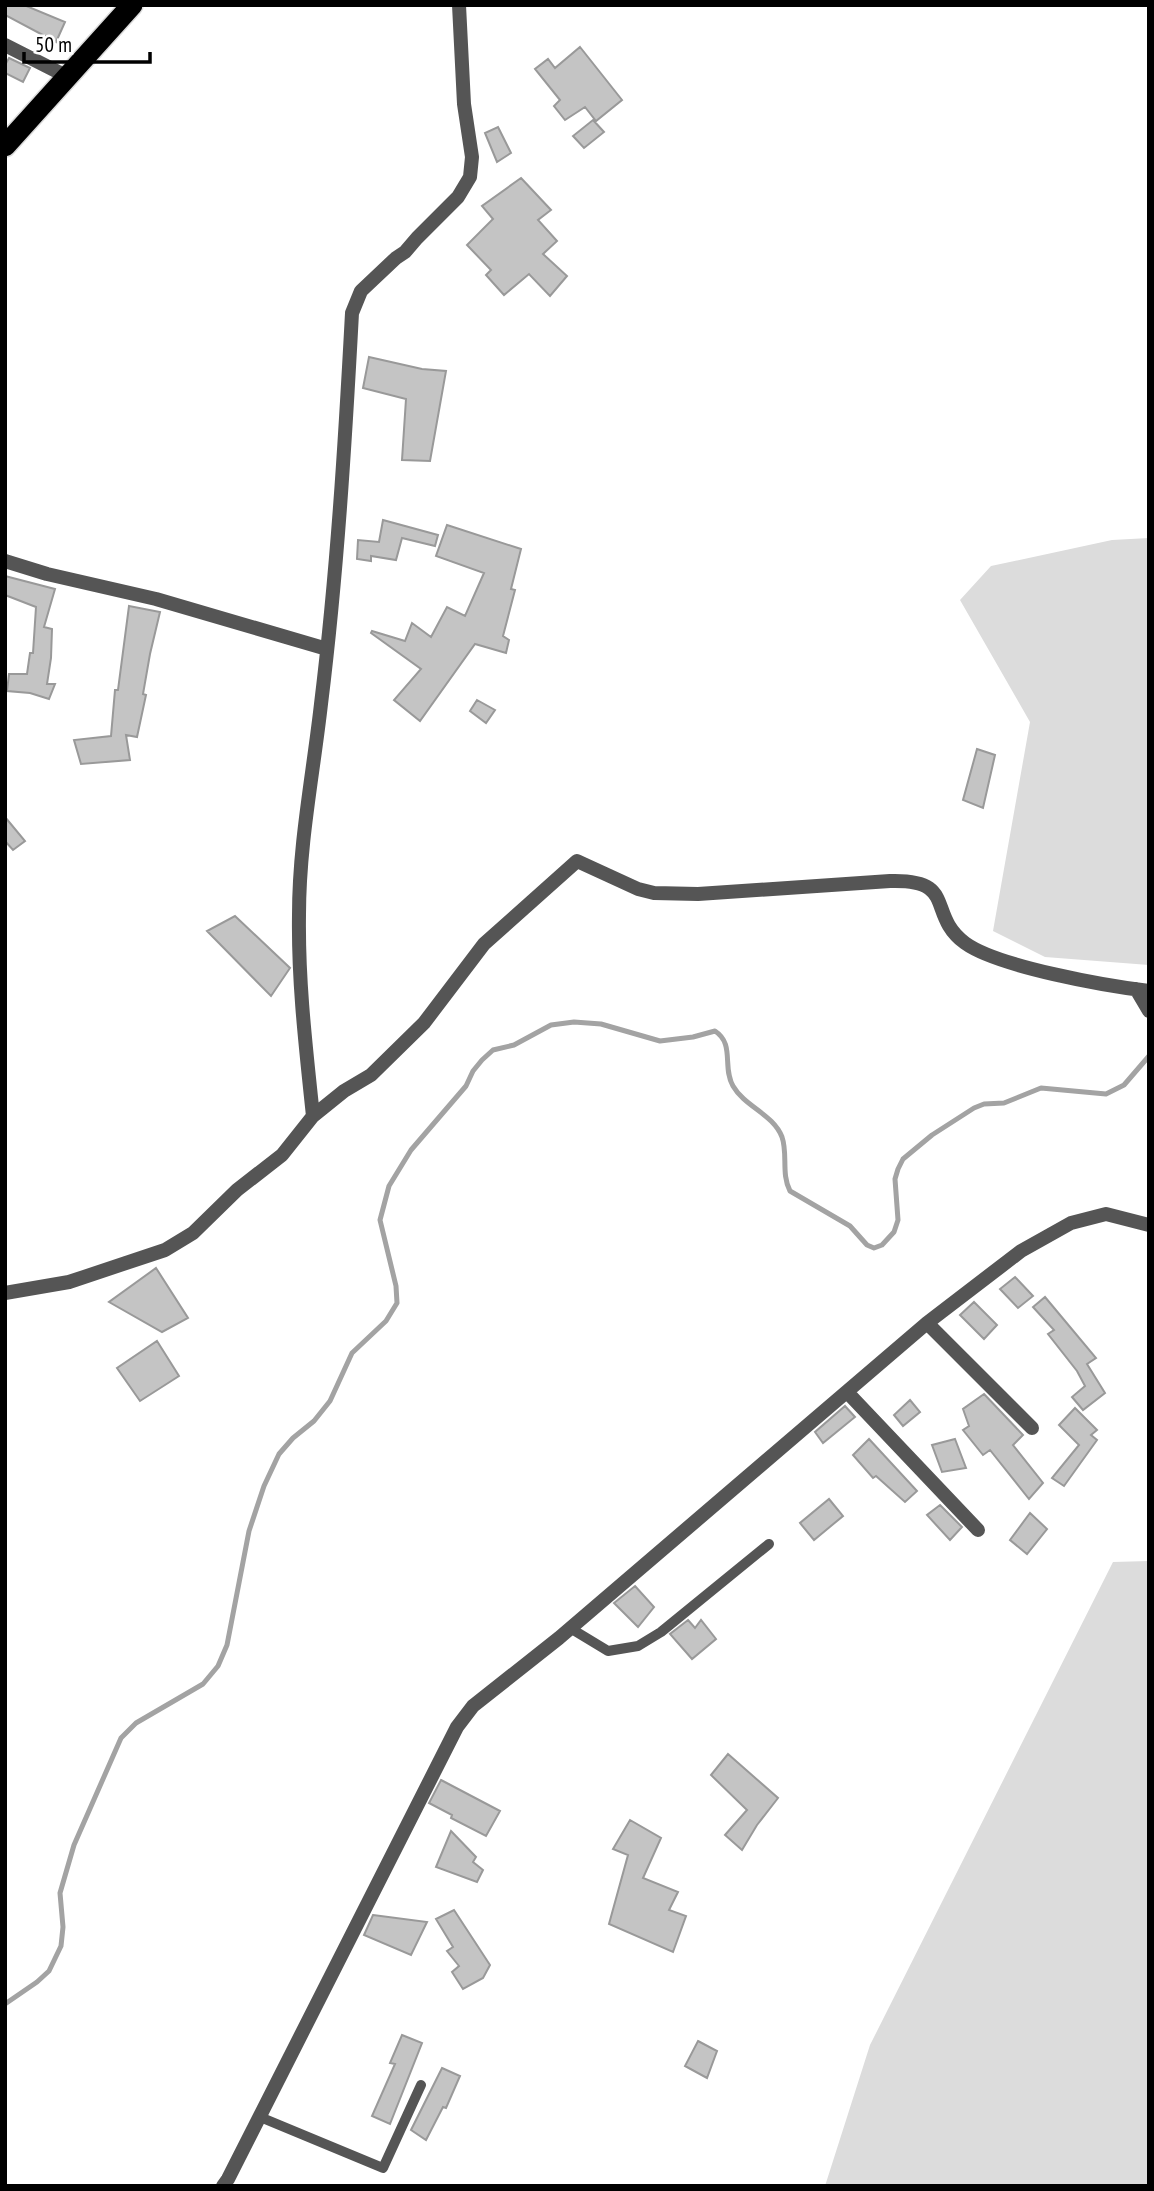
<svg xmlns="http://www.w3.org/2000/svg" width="1154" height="2191" viewBox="0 0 1154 2191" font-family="'PT Sans Narrow',sans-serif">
  <rect width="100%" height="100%" fill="#fff"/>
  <path fill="#dcdcdc" d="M1149,538V965L1045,957L993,931L1030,722L960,600L991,566L1112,540Z
    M1149,1561V2186H825L870,2045L1113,1562Z"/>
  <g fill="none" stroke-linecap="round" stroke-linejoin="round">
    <path stroke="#a3a3a3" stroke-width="5" d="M5,2004L37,1982L49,1971L61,1946L63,1927L60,1893L74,1845L121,1738L136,1723L203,1684L218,1666L227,1645L249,1531L264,1486L279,1454L293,1438L314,1421L330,1401L352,1353L386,1321L397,1303L396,1286L380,1220L389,1186L411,1150L466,1086L473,1071L482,1060L493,1050L514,1045L551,1025L574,1022L601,1024L660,1041L693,1037L715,1031C735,1044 722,1067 733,1086C745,1107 773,1114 782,1137C788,1154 781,1174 790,1191L850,1226L867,1245L874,1248L882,1245L894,1232L898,1220L895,1179L898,1169L903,1159L932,1135L974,1108L984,1104L1004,1103L1041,1088L1106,1094L1124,1085L1149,1056"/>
  </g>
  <path fill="#c4c4c4" stroke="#999" stroke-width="2" d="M5,5H24L65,22L56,42L5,15Z
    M580,47L622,100L596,121L585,107L565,120L554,106L560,100L535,69L548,59L555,68Z
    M9,58L30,68L23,82L5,73V65Z
    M593,120L604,132L584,148L573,136Z
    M498,127L511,153L497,162L485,133Z
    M521,178L551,210L538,220L557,241L543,254L567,276L550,296L529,274L504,295L486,275L491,270L467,245L493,219L482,206Z
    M369,357L422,369L446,371L430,461L402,460L406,399L363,388Z
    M383,520L438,535L435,546L402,538L396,560L371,556V561L357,559L358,540L379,542Z
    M447,525L521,549L511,589L515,590L503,636L509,640L506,653L475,644L420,721L394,700L421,669L371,633L372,631L405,641L412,623L431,637L447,607L465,616L484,573L436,556Z
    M5,576L55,589L44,627L52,629L51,658L47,684H55L49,699L30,693L7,691L9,674H27L30,653H33L36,607L5,595Z
    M129,606L160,612L150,654L143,694L146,695L137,737L126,735L130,760L81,764L74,740L111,736L115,690H118Z
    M477,700L495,710L486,723L470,711Z
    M977,749L995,755L983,808L963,800Z
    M5,817L25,841L13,850L5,841Z
    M235,916L290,968L271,996L207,931Z
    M156,1268L188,1318L162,1332L109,1302Z
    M1015,1277L1033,1296L1018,1308L1000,1289Z
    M1045,1297L1096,1358L1087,1364L1105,1393L1083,1410L1072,1397L1085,1386L1077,1371L1048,1334L1054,1330L1033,1307Z
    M974,1302L997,1325L984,1339L960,1315Z
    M157,1341L179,1376L140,1401L117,1368Z
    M984,1394L1023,1435L1013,1445L1043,1483L1029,1499L990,1450L983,1455L963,1430L969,1426L963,1409Z
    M910,1400L920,1412L903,1426L894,1415Z
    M845,1406L855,1417L823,1443L815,1432Z
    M1075,1408L1097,1430L1091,1435L1097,1440L1064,1486L1052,1478L1079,1445L1059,1425Z
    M869,1439L917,1491L905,1502L876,1476L873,1478L853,1455Z
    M955,1439L966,1468L942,1472L932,1445Z
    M829,1499L843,1516L814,1540L800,1523Z
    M940,1505L962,1527L950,1540L927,1515Z
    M1030,1513L1047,1529L1027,1554L1010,1540Z
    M635,1586L654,1607L638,1627L614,1603Z
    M688,1620L695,1628L701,1620L716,1639L692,1659L670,1634Z
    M728,1754L778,1798L757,1825L742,1850L725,1835L747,1810L711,1775Z
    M441,1780L500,1811L486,1836L451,1818L452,1815L429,1803Z
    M630,1820L661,1838L643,1878L678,1892L669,1910L686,1916L673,1952L609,1924L628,1855L613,1849Z
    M451,1831L476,1857L473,1862L483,1870L477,1882L436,1867Z
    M454,1910L490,1965L483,1978L463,1989L452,1972L459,1966L447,1951L453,1947L436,1919Z
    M373,1915L427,1922L411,1955L364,1935Z
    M402,2035L422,2043L390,2124L372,2116L395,2064L390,2063Z
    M698,2041L717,2051L707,2078L685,2066Z
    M442,2068L460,2076L446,2108L443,2107L426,2140L411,2130Z"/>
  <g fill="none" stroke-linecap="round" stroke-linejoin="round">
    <g stroke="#dbdbdb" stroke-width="24">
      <path id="highway" d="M5,146L132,5"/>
    </g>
    <path stroke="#555" stroke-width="10" d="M570,1628L608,1651L638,1646L661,1632L769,1544
      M260,2117L383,2168L421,2085"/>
    <path stroke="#555" stroke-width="14" d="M5,45L66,76
      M5,561L47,574L156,599L327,649
      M1136,989L1149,1011
      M313,1116C306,1049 298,982 299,915C299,844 313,775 321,704C337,574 345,444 352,313L361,291L396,258L405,252L417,238L458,197L470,177L472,157L464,104L459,5
      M5,1293L69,1282L165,1250L193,1233L237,1190L282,1155L313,1116L344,1091L371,1075L424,1023L484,944L577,861L638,889L654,893L698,894L890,881C958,879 926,914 965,943C998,967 1107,986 1149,991
      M927,1323L1032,1428
      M847,1392L978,1530
      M223,2186L228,2179L457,1727L473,1706L559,1638L927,1323L1021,1251L1071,1223L1106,1214L1149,1225"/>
    <use href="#highway" stroke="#000" stroke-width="21"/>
  </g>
  <rect width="1154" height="2191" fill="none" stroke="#000000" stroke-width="14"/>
  <path d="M24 52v10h126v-10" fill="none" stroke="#000000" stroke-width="3.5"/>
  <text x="35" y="52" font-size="21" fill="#000000" stroke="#ffffff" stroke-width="5" paint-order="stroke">50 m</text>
</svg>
